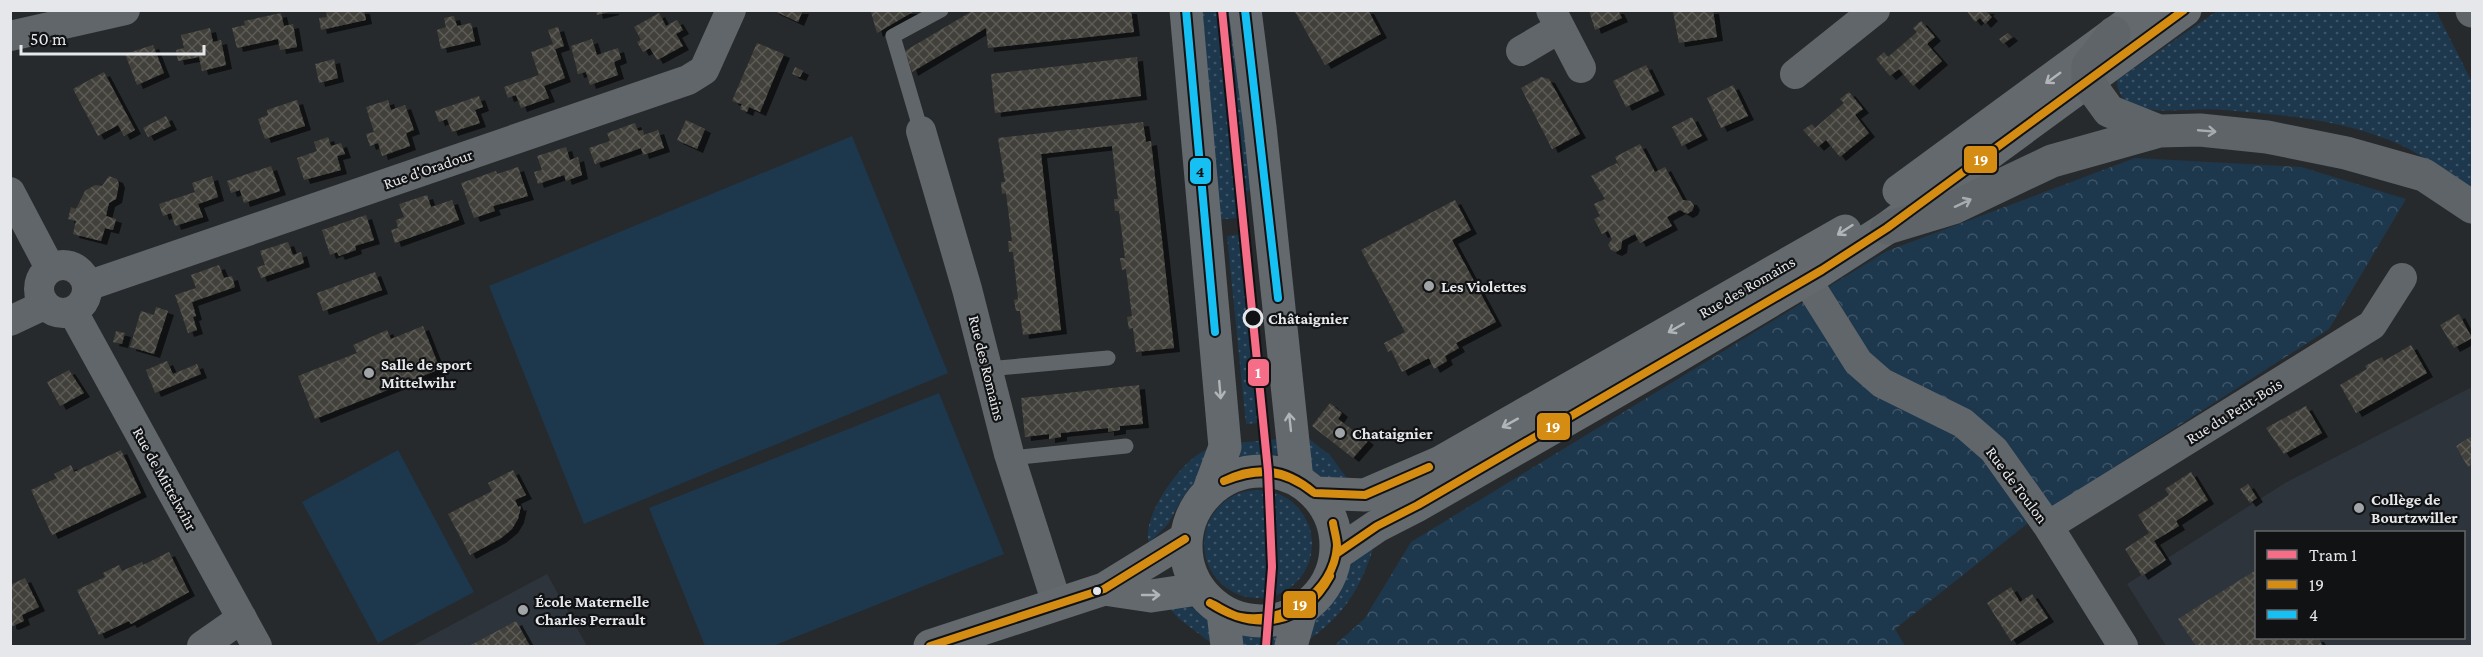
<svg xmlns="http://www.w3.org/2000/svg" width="2483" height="657" viewBox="0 0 2483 657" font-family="'Crimson Pro',serif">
  <defs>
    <pattern id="grass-dots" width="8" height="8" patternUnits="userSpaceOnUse" patternTransform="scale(1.5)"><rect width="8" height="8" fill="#1d374d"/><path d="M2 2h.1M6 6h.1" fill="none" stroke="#3e5467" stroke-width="1.8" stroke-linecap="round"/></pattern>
    <pattern id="forest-crowns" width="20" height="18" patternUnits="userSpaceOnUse" patternTransform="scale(1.5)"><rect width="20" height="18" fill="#1d374d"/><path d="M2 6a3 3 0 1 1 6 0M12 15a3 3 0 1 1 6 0" fill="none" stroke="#3e5467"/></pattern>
    <pattern id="building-cross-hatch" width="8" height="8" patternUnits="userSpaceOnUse" patternTransform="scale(1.5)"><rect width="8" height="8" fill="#42403a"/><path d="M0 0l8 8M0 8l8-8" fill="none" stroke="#5d5c57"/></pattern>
    <filter id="shadow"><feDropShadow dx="6" dy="4" stdDeviation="0" flood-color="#0009"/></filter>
  </defs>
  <rect width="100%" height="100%" fill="#272a2c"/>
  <path fill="#2d343b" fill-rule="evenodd" d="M2472,387V646H2166L2127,584L2285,483ZM2256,532H2464V638H2256Z
    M547,574L587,646H412Z"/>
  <path fill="url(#grass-dots)" d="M1195,11H1230L1255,189L1247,191L1249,217L1215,220Z
    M2217,11H2436L2472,82V190C2451,177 2430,160 2407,148C2349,120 2286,115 2224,110C2197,107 2168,114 2142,108C2127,104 2117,96 2117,80Z
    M1250,233L1268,422L1246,424L1227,236Z
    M1279,439L1278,454L1272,456L1240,457L1236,453L1235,443Z
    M1309,439L1330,455L1349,481H1321L1311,471Z
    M1211,448L1200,476L1183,497L1168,524L1149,543C1140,517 1185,454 1211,448Z
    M1204 544a54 54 0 1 1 108 0a54 54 0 1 1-108 0Z
    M1374,546C1360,590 1343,617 1304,643L1303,624L1332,595L1356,558Z
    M1166,604C1197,604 1213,615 1215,646L1178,618Z
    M1241,632H1274L1278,637V646H1237Z"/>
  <path fill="url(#forest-crowns)" d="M2135,158L2301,167L2406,199L2329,329L2032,520L1895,629L1905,646H1334L1365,618L1411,542L1887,251Z"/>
  <path fill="#1d374d" d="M852,136L948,373L584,524L489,286Z
    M939,393L1004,554L773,646H705L649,508Z
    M398,450L474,592L378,643L302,502Z"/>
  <path fill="url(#building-cross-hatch)" filter="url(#shadow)" d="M326,10H364L366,20L321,30L319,18L327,17Z
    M596,10H613V11L597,15Z
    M772,10H803L798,22Z
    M874,10H916L877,33L871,12Z
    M974,10H1131L1134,32L988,48L986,28L912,72L905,51Z
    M1294,10H1368L1381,34L1325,65Z
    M1589,10H1618L1622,18L1595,30Z
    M1683,10H1713L1717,37L1679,43L1673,12Z
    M1966,10H1989L1987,12L1992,17L1985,24L1980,18L1975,22Z
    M281,13L284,26L293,24L297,47L280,50L278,39L237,48L232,28L245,25L244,21Z
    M659,13L666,26L677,20L683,30L676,34L683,46L657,60L650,48L643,52L637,42L641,40L634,27Z
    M454,16L457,26L471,23L475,41L441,49L437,30L446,27L444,18Z
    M1921,21L1935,37L1927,44L1942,61L1913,86L1899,69L1890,76L1876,59L1884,52L1888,57L1917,32L1913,28Z
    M558,27L564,46L555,49L565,78L544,86L549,98L521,108L516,95L508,98L504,87L539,75L531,52L553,44L548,30Z
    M210,28L213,42L221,40L226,65L202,71L199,57L178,61L176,50L184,48L181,35Z
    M2008,33L2012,37L2003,44L1999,39Z
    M592,39L597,55L618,48L621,59L614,62L618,75L590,85L586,72L578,74L571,46Z
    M757,43L784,54L760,112L749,107L747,112L740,109L742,104L732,101Z
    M153,45L164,73L137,85L125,54Z
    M1137,57L1141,96L995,113L991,74Z
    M334,59L338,78L319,83L315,64Z
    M1646,65L1659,91L1626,107L1613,81Z
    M795,67L803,71L800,77L792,74Z
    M104,72L135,130L124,136L118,125L98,136L73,89Z
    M1541,77L1549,79L1580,134L1552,149L1521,88Z
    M1733,85L1748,116L1721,128L1707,98Z
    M1849,92L1863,109L1855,115L1869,133L1840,157L1826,140L1818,147L1803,130L1812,124L1815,128L1844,103L1840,99Z
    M479,96L483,107L475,110L480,123L452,132L447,119L439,122L435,111Z
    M297,100L305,126L265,139L258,119L268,115L267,110Z
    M388,100L391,110L405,105L414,130L406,133L410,146L382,156L378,143L370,146L366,134L374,132L366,107Z
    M166,116L171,126L148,137L143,128Z
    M1692,117L1702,136L1682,146L1672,127Z
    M686,120L705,129L697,149L677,140Z
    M1143,122L1146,142L1151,141L1174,348L1136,352L1133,328L1129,329L1127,317L1132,316L1126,269L1122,270L1120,258H1125L1119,211H1115L1114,199H1118L1112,146L1041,154L1061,330L1023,335L1020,311H1016L1014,300L1018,299L1013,252H1009L1008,241H1012L1006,193L1002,194L1001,182H1005L998,138Z
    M635,123L638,131L643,130L644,135L658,130L664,148L643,155L641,148L595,164L589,148L610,141L607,133Z
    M328,137L331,146L341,143L345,154L337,156L341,170L304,180L297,158L317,151L314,142Z
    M1640,144L1655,172L1665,167L1683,200L1691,201L1694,206L1692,211L1687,214L1680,210L1667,217L1672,226L1640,243L1635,234L1622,241L1621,249L1616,252L1611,250L1608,245L1612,239L1608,231L1602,234L1594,219L1600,216L1594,204L1605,199L1591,176L1617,163L1623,174L1615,157Z
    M566,147L570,160L578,157L582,175L566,181L564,175L538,184L534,172L542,170L537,156Z
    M271,166L280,191L244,203L240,190L231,193L227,181Z
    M518,167L528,196L493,206L495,211L474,218L461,183L496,171L497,174Z
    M109,176L117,179L119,184L116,199L109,203L106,216L116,219L113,230L105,228L101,241L73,234L76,221L68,219L71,207L76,209L85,191L95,185L102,186Z
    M212,176L218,197L198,204L203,217L175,226L171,213L163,216L159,204L195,192L192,183Z
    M427,195L431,207L452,200L459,220L395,243L391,230L398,228L396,220L404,217L399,204Z
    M1455,200L1471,230L1452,240L1496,322L1456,343L1459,348L1445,356L1447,361L1434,369L1429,358L1402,372L1391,350L1388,352L1384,343L1405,332L1361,250Z
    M366,215L374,240L355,246L356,250L339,256L337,252L330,255L322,230Z
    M288,242L293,255L301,252L304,263L261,278L257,267L265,265L260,251Z
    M219,265L224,278L232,276L235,287L192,302L196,316L193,317L197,330L188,333L175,295L196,288L191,275Z
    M375,272L382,290L323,311L317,293Z
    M156,307L168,311L154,354L130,347L141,311L154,315Z
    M2459,314L2472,338L2454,348L2440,325Z
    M423,326L440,369L315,419L298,376L357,353L353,345L387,330L391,339Z
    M116,331L125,333L122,344L113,342Z
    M2411,345L2427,373L2356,413L2340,385L2367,369L2365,366L2382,357L2384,361Z
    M167,361L173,374L197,364L201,374L155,393L146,370Z
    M69,370L84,393L60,406L47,382Z
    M1139,385L1143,424L1120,426V430L1108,432V428L1061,433V437L1049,439V434L1025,437L1021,398Z
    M1330,403L1342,413L1338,419L1368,441L1353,458L1312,426Z
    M2306,406L2322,433L2284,454L2266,428Z
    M2472,436V464L2468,467L2456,446Z
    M121,450L141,493L52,535L31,490L57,478L54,474L71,465L74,472Z
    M513,470L526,495L515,500L518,507L521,506L518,519L512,529L500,539L470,555L448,514L492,491L488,483Z
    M2191,472L2208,500L2176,521L2179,526L2154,541L2166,560L2142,576L2125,549L2149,533L2138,515L2169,495L2165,489Z
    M2248,484L2257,498L2250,503L2240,489Z
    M169,552L189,592L131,624L129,621L99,635L77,590L105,577L103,573L119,565L122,571L142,562L143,565Z
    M2256,570V638H2318L2323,646H2196L2178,619Z
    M25,578L39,607L22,615L24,621L13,626L10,625V585Z
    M2011,587L2020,602L2032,594L2048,618L2011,641L1987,603Z
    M516,621L530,646H469Z"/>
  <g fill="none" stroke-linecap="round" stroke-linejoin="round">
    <path stroke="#61666a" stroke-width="15" d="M921,131L893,36L941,10
      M987,369L1108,358
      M1011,458L1126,446"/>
    <path stroke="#61666a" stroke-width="30" d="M1551,10L1581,68
      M10,36L125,10
      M1521,51L1560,28
      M1795,74L1875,10
      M921,131L967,289L1009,454L1057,604
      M10,192L50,268
      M1794,260L1858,362L1882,383L1963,423L1994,450L2048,526L2123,646
      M39 289a24 24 0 1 1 48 0a24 24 0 1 1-48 0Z
      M87,286L688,80L704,70L731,10
      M73,312L257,646
      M10,321L44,305
      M2048,526L2372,325L2402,278
      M202,646L242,618"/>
    <path stroke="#63696d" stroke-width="33" d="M1186,10L1225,447L1209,490
      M1245,10L1260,127L1297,480
      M1899,191L2146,10
      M1186 546a75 75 0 1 1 150 0a75 75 0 1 1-150 0Z
      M1315,493L1365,495L1439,463L1845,231
      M1336,554L1377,526L1418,505L1669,361L1822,270L1887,228L2185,10
      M1104,589L1151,596L1198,589
      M1223,612L1227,646
      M930,646L1104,589L1185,539
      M1291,646L1301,611"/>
    <path stroke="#5e6468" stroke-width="33" d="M2472,10V11
      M2114,33L2088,66V82L2109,111L2159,131
      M1887,228L1953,208L2052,161L2159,131L2200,130L2267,137L2346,153L2424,175L2472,207"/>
    <g stroke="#111214" stroke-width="12">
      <path id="bus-1" d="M1224,481C1256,465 1286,469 1313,492
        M1224,481C1258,468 1283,468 1313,492
        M1315,493L1365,495L1429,467
        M1336,554L1377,526L1418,505L1822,270L1887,228L2184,10
        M1210,603C1219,607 1230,615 1240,617C1283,625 1334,593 1337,546C1337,539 1334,530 1333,523
        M1210,603C1256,633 1303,625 1330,576
        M930,646L1104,589L1185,539"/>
    </g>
    <g stroke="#111214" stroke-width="12">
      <path id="bus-2" d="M1186,10L1215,332
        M1245,10L1278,298"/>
    </g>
    <use href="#bus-1" stroke="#d48c13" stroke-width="8"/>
    <use href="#bus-2" stroke="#16c0f3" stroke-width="8"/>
    <g stroke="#111214" stroke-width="12">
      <path id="tram-1" d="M1222,10L1268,471L1272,567L1266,646"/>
    </g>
    <use href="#tram-1" stroke="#f66d88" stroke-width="8"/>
  </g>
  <defs><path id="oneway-shaft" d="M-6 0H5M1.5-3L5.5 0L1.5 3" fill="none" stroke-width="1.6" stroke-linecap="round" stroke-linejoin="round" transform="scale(1.5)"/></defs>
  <g stroke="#b1b5b8">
    <use href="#oneway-shaft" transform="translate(2053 78) rotate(144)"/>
    <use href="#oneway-shaft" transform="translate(1845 230) rotate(147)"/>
    <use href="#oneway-shaft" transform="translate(1676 328) rotate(150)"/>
    <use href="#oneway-shaft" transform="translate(1220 390) rotate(85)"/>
    <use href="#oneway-shaft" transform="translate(1290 422) rotate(-96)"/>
    <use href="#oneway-shaft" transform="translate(1510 423) rotate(151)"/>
    <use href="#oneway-shaft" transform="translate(1151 595)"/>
  </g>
  <g stroke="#a8acb0">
    <use href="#oneway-shaft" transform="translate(2207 131) rotate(5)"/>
    <use href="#oneway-shaft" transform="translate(1963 203) rotate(-25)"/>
  </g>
  <g fill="#a2a5a8" stroke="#111214" stroke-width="2">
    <circle cx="1429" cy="286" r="6"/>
    <circle cx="369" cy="373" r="6"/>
    <circle cx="1340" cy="433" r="6"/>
    <circle cx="2359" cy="508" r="6"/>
    <circle cx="523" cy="610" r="6"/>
  </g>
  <circle fill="#111214" stroke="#e5e7ea" stroke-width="3" cx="1253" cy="318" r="9"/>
  <circle fill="#e5e7ea" stroke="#111214" stroke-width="2" cx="1097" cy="591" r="5"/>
  <g text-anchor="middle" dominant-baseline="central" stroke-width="4.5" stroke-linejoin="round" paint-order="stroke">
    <g font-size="16" fill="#e5e7ea" stroke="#111214">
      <text transform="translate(428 169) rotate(-19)">Rue d'Oradour</text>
      <text transform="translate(1747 287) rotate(-30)">Rue des Romains</text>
      <text transform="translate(987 368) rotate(76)">Rue des Romains</text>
      <text transform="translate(2234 411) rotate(-32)">Rue du Petit-Bois</text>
      <text transform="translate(165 479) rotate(61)">Rue de Mittelwihr</text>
      <text transform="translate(2017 485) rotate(53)">Rue de Toulon</text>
    </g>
    <g font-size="16" font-weight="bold" fill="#e5e7ea" stroke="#111214" text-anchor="start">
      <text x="1441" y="286">Les Violettes</text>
      <text x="381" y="364">Salle de sport<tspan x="381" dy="18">Mittelwihr</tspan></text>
      <text x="1352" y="433">Chataignier</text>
      <text x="2371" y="499">Collège de<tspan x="2371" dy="18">Bourtzwiller</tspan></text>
      <text x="535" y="601">École Maternelle<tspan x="535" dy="18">Charles Perrault</tspan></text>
    </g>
    <g font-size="16" font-weight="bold" fill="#e5e7ea" stroke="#111214" text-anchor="start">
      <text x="1268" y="318">Châtaignier</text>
    </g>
  </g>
  <g stroke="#111214" stroke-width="2">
    <rect x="1963" y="145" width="35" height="29" rx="6" fill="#d48c13"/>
    <rect x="1189" y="157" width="23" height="28" rx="6" fill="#16c0f3"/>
    <rect x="1247" y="358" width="23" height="29" rx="6" fill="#f66d88"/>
    <rect x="1536" y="412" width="35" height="29" rx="6" fill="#d48c13"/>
    <rect x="1282" y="590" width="35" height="29" rx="6" fill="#d48c13"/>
  </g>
  <g font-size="16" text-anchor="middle" font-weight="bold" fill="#fff">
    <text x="1981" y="165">19</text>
    <text x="1258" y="378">1</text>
    <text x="1553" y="432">19</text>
    <text x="1300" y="610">19</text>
  </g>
  <g font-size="16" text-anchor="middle" font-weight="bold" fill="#111">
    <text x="1200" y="177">4</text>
  </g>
  <rect width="2483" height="657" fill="none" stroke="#e5e7ea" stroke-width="24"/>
  <rect x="2255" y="531" width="210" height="108" fill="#111214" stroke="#66676a" stroke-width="1.5"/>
  <rect x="2267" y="550" width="30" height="9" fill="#f66d88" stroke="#66676a" stroke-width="1.5"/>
  <text x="2309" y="561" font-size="18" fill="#e5e7ea">Tram 1</text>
  <rect x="2267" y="580" width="30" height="9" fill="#d48c13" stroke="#66676a" stroke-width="1.5"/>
  <text x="2309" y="591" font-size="18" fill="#e5e7ea">19</text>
  <rect x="2267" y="610" width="30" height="9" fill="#16c0f3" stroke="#66676a" stroke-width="1.5"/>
  <text x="2309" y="621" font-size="18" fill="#e5e7ea">4</text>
  <path d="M21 45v9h183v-9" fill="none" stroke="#e5e7ea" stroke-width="3"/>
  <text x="30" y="45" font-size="18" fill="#e5e7ea" stroke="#111214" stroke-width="4.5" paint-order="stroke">50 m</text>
</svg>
